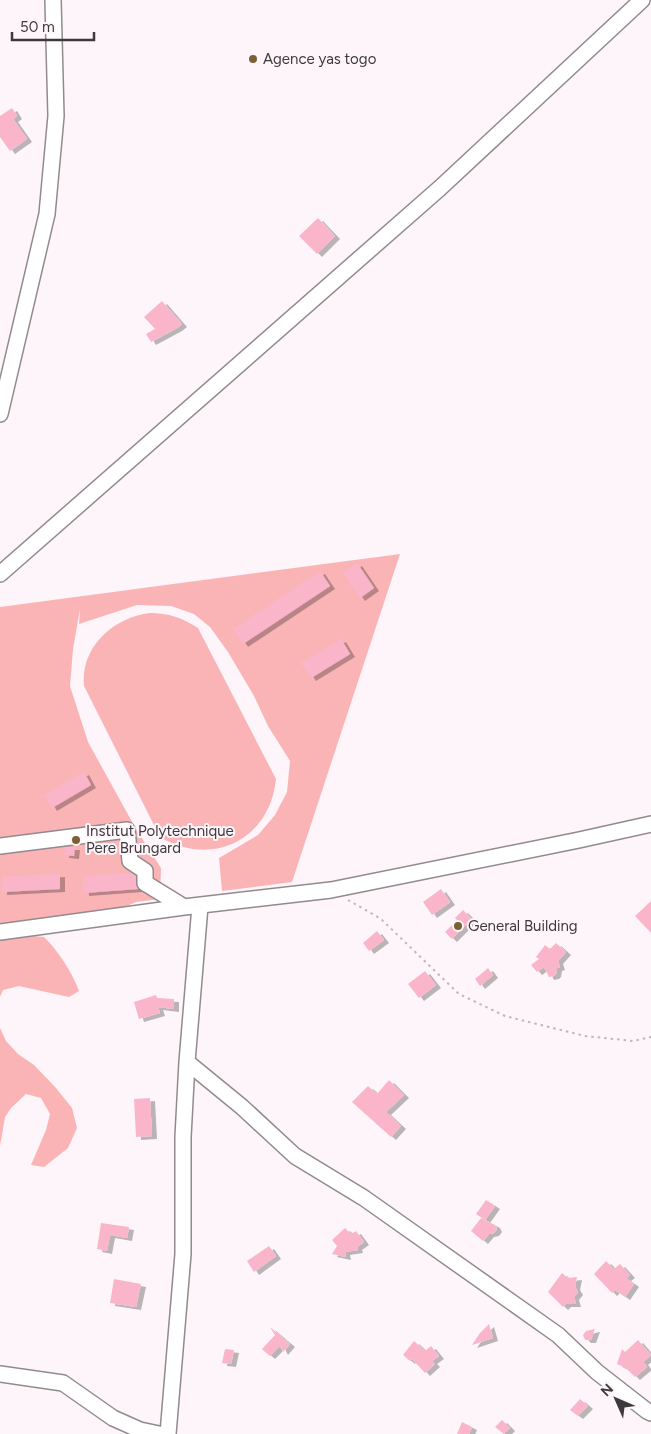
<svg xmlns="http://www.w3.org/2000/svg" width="651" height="1434" viewBox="0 0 651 1434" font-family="Figtree,sans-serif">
  <defs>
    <filter id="shadow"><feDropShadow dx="5" dy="3" stdDeviation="0" flood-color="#0004"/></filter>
  </defs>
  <rect width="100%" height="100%" fill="#fdf5fa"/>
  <path fill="#fbb4b5" d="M400,554L292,882L222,891L219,858L258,835L275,815L287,792L290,761L268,726L254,696L228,652L210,627L194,614L171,606L137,605L79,624L80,609L73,649L70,686L88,742L136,829L161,868L160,899L136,902L121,909L0,925V607Z
    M150,613C168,613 183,618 198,628L276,779C270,840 212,868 160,837L84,686C80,647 114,617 150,613Z
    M24,935L44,937C59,952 72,972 79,991L69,997L19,986L3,990L0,997V940Z
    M0,1028L6,1041L18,1054L34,1065L56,1088L72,1108L77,1128L68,1148L44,1167L31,1165L46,1130L50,1114L41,1098L26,1094L11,1108L5,1117L0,1146Z"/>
  <path fill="#fbb5cb" filter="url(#shadow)" d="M12,108L17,116L13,119L27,139L10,151L0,137V116Z
    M318,218L335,236L317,254L299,236Z
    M162,301L182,324L177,328L151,342L146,334L155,329L144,317Z
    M357,563L374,588L360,598L343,573Z
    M320,571L330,586L243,644L233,629Z
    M341,639L350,654L311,678L301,663Z
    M84,772L91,785L52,808L44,795Z
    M65,847H75L74,856L64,855Z
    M132,873L136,876V883L138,889L84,893L83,876Z
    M60,874V889L2,892V877Z
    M441,889L450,902L432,915L423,902Z
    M651,901V933L635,916Z
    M463,910L472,919L452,939L445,932L457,920L455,918Z
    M377,931L384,940L369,951L363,943Z
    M556,943L566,952L558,961L560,967L557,968L556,974L554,976L549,977L544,967L537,972L531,965L539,959L536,957L545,945L550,949Z
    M488,968L493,975L480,986L475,979Z
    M425,971L436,985L419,998L408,984Z
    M156,995L157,998L174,999V1009L158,1007L160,1013L139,1019L134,1002Z
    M389,1080L404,1095L386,1112L401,1126L391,1137L352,1102L368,1086L377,1094Z
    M150,1098L152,1136L136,1137L134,1099Z
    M486,1200L495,1206L485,1220L476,1214Z
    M481,1218L495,1225L497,1229L494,1233L489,1234L483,1241L471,1231Z
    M101,1223L129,1227L127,1238L110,1235L107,1251L97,1249Z
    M345,1228L351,1234L356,1231L364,1242L357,1247L358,1250L345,1252L346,1257L332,1254L337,1246L332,1240Z
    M269,1246L276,1256L254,1272L247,1261Z
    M606,1261L614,1269L620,1264L630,1275L626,1278L634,1284L625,1297L615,1290L612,1293L594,1274Z
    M562,1273L568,1278L577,1277L575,1287L578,1292L574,1297L576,1304H566L563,1307L548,1292Z
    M114,1279L141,1284L136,1307L110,1303Z
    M489,1324L493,1338L472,1345L480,1333Z
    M270,1327L290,1344L283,1352L280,1346L270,1356L262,1349L275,1335Z
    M595,1329L591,1340H586L584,1338L583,1335L586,1331Z
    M638,1340L651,1355L643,1362L647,1367L635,1377L626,1368L617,1364L622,1349L625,1352Z
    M414,1341L425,1351L431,1346L439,1356L432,1361L435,1364L425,1373L412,1359L410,1361L403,1355Z
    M225,1349L234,1350L231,1364L222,1363Z
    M580,1399L588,1406L578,1416L570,1410Z
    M502,1420L510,1428L504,1434L495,1427Z
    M462,1422L472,1427L469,1434H457Z"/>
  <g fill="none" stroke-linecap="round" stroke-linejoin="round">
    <g stroke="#918a8e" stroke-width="18">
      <path id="minor" d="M0,414L47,214L56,116L53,0
        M0,574L440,188L642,0
        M0,846L127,830L130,861L145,871V883L184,907
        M0,932L184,907L331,890L579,840L651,824
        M187,1062L242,1107L295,1156L364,1198L558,1335L597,1372L647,1411L651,1413
        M0,1374L63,1383L113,1418L140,1430L159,1434
        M168,1434L183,1254V1137L187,1062L200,906"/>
    </g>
    <path stroke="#beb7bb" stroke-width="2" stroke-dasharray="2.5 4" stroke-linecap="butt" d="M348,900L381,919L459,994L505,1016L585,1036L633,1041L651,1037"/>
    <use href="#minor" stroke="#fff" stroke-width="15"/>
  </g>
  <g fill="#7c6033" stroke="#fdf5fa" stroke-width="2">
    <circle cx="253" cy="59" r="5"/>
    <circle cx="76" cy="840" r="5"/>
    <circle cx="458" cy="926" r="5"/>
  </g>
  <g text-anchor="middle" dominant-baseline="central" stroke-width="4" stroke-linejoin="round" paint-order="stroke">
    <g font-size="15" fill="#3d3a3c" stroke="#fdf5fa" text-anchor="start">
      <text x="263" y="59">Agence yas togo</text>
      <text x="86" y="831">Institut Polytechnique<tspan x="86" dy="17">Pere Brungard</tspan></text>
      <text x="468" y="926">General Building</text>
    </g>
  </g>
  <g transform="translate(616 1399) rotate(315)" stroke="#fdf5fa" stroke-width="4" paint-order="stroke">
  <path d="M0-4L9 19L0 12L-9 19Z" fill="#3d3a3c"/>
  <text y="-8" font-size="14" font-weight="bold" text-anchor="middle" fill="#3d3a3c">N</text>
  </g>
  <path d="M12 32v8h82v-8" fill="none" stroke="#3d3a3c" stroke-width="2.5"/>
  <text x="20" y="32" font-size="15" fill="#3d3a3c" stroke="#fdf5fa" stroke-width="4" paint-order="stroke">50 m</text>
</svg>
